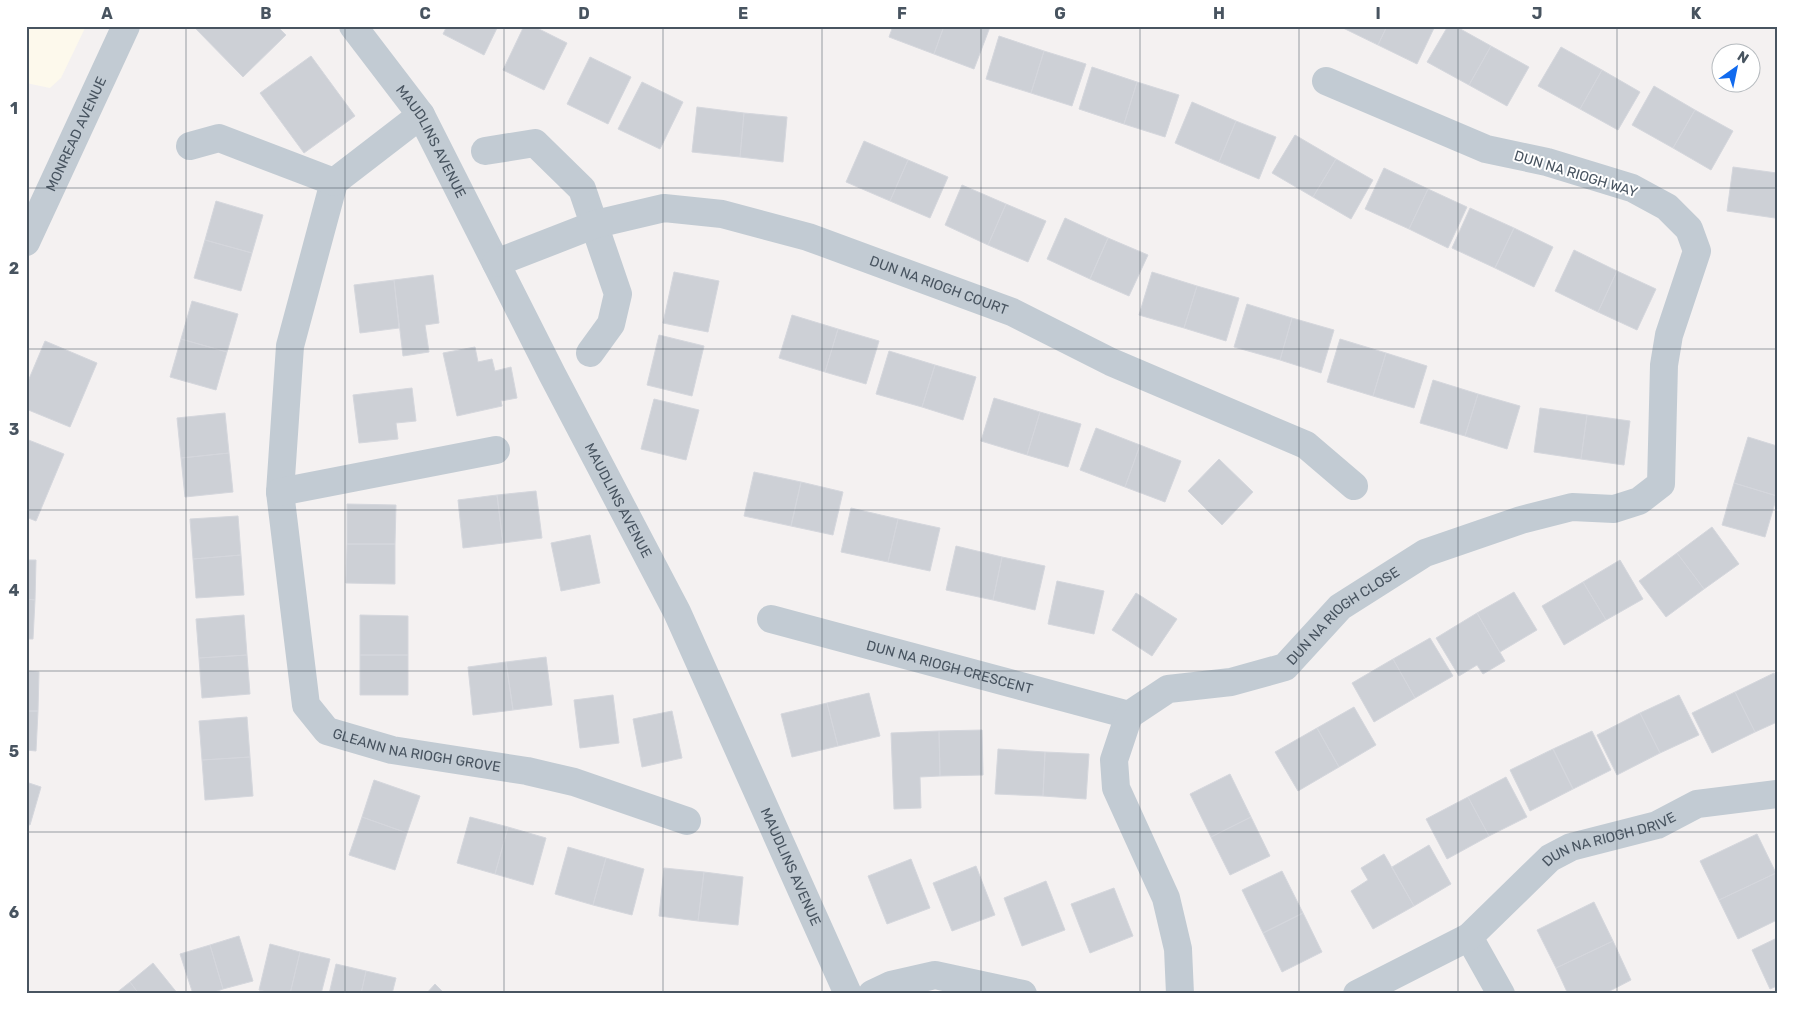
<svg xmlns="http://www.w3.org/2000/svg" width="1803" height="1020" viewBox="0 0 1803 1020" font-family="Rubik,sans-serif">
  <rect width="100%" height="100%" fill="#f4f1f1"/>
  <path fill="#fdf9ec" d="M26,26H86L61,78L50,88L26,83Z"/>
  <path fill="#cdd0d6" stroke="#d5d7dd" d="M200,26H277L286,35L243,77L196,29Z
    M447,26H498L484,55L443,34Z
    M524,26H533L567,43L544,90L503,70Z
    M893,26H944L934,54L889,37Z
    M944,26L990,27L974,69L934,54Z
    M1339,26H1387L1378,45Z
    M1387,26H1435L1417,64L1378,45Z
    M1448,26H1455L1491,46L1469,85L1427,62Z
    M999,36L1044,51L1031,93L986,79Z
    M1491,46L1529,67L1507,106L1469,85Z
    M1561,47L1602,70L1580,109L1538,86Z
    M1044,51L1086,64L1072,106L1031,93Z
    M311,56L355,116L304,153L260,93Z
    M590,57L631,77L608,124L567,104Z
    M1092,67L1137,82L1124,124L1079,109Z
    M1602,70L1640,92L1618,130L1580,109Z
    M642,82L683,102L660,149L618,129Z
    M1137,82L1179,95L1165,137L1124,124Z
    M1654,86L1695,110L1673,148L1632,125Z
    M1192,102L1236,121L1219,162L1175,143Z
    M697,107L744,113L740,157L692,152Z
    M1695,110L1733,131L1711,170L1673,148Z
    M744,113L787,117L783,162L740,157Z
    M1236,121L1276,137L1259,179L1219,162Z
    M1295,135L1336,159L1313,197L1272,173Z
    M864,141L908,160L890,201L846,182Z
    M1336,159L1373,180L1351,219L1313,197Z
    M908,160L948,177L930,218L890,201Z
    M1733,167L1777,173L1775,218L1727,211Z
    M1384,168L1428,189L1409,229L1365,209Z
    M962,185L1006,204L988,245L945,225Z
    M1428,189L1467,207L1448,248L1409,229Z
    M216,201L263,215L252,253L205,240Z
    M1006,204L1046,221L1028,262L988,245Z
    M1470,208L1514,228L1495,268L1452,248Z
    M1065,218L1108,238L1090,279L1047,259Z
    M1514,228L1553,247L1534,287L1495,268Z
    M1108,238L1148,255L1129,296L1090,279Z
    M205,240L252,253L241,291L194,278Z
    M1574,250L1617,271L1598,312L1555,291Z
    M1617,271L1656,289L1637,330L1598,312Z
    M674,272L719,281L708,332L663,323Z
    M1152,272L1197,286L1184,328L1139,315Z
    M433,275L439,323L425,325L429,352L403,356L394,280Z
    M394,280L399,328L360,333L354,285Z
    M1197,286L1239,298L1226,341L1184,328Z
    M192,301L238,314L227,352L181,339Z
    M1247,304L1292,318L1280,360L1234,347Z
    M792,315L838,329L825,372L779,358Z
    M1292,318L1334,330L1321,373L1280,360Z
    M838,329L879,341L866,384L825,372Z
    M659,335L704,346L692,396L647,385Z
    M181,339L227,352L216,390L170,377Z
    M1340,339L1386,353L1373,396L1327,382Z
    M45,341L97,363L70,427L26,409V386Z
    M475,347L478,362L492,359L495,371L511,367L517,398L501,401L502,406L457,416L443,353Z
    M889,351L935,365L922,407L876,394Z
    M1386,353L1427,366L1414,408L1373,396Z
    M935,365L976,377L963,420L922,407Z
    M1433,380L1478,394L1465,436L1420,423Z
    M412,388L416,421L396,423L398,439L359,443L353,395Z
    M1478,394L1520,406L1507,449L1465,436Z
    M994,398L1040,412L1027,455L981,441Z
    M654,399L699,410L686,460L641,449Z
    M1540,408L1587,415L1581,459L1534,452Z
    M1040,412L1081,424L1068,467L1027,455Z
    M225,413L229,453L181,458L177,418Z
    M1587,415L1630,421L1624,465L1581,459Z
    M1096,428L1140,445L1125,487L1080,470Z
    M1748,437L1777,446V496L1734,483Z
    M26,439L64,454L36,521L26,517Z
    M1140,445L1181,461L1165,502L1125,487Z
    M229,453L233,492L185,497L181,458Z
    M1219,459L1253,492L1222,525L1188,491Z
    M754,472L801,482L791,526L744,516Z
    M801,482L843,492L833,535L791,526Z
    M1734,483L1777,496L1765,537L1722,525Z
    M536,491L542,538L503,543L497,495Z
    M497,495L503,543L463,548L458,500Z
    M347,504L396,505L395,544H347Z
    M851,508L898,519L888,562L841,552Z
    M238,516L241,555L193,559L190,519Z
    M898,519L940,528L930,571L888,562Z
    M1712,527L1739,564L1704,589L1677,553Z
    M590,535L600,583L561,591L551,543Z
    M347,544H395V584L346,583Z
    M956,546L1002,557L993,600L946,590Z
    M1677,553L1704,589L1666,617L1639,581Z
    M241,555L244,595L196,598L193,559Z
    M1002,557L1045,566L1035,610L993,600Z
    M26,560H36L35,600L26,599Z
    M1620,560L1643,599L1606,620L1583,582Z
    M1057,581L1104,591L1094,634L1048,624Z
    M1583,582L1606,620L1564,645L1542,606Z
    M1514,592L1537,630L1500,652L1477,613Z
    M1136,593L1177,619L1152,656L1112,630Z
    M26,599L35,600L33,639H26Z
    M1477,613L1505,661L1483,674L1477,665L1459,676L1436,638Z
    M244,615L247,655L199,658L196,619Z
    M360,615L408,616V655H360Z
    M1430,638L1453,676L1415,698L1393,659Z
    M247,655L250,694L202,698L199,658Z
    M360,655H408V695H360Z
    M546,657L552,705L513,710L506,662Z
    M1393,659L1415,698L1374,722L1352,683Z
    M506,662L513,710L473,715L468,667Z
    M26,671L39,672L38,711H26Z
    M1774,673L1777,678V722L1755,732L1735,692Z
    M1735,692L1755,732L1712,753L1692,713Z
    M869,693L880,736L838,746L827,703Z
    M613,695L619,743L580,748L574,700Z
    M1679,695L1699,735L1660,753L1640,713Z
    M827,703L838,746L792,757L781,714Z
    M1354,707L1376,745L1339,767L1317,728Z
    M26,711H38L36,751L26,750Z
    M672,711L682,758L642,767L633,719Z
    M1640,713L1660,753L1617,775L1597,735Z
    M247,717L250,757L202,760L199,721Z
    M1317,728L1339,767L1298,791L1275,752Z
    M982,730L983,775L940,776L939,731Z
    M939,731L940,776L920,777L921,808L894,809L891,733Z
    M1592,731L1611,770L1573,789L1553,749Z
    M998,749L1045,752L1043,796L995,794Z
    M1553,749L1573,789L1530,811L1510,770Z
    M1045,752L1089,754L1086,799L1043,796Z
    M250,757L253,796L205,800L202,760Z
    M1230,774L1251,817L1211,837L1190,794Z
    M1506,777L1527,817L1489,836L1468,797Z
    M374,780L420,796L407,833L362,817Z
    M26,782L41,787L30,825L26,824Z
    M1468,797L1489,836L1447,859L1426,819Z
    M362,817L407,833L395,870L349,855Z
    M470,817L508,827L495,874L457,863Z
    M1251,817L1270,856L1230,875L1211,837Z
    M508,827L546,838L533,885L495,874Z
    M1757,834L1776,873L1719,900L1700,861Z
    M1429,845L1451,884L1414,906L1392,867Z
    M568,847L606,858L593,905L555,894Z
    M1384,854L1414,906L1373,929L1351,891L1368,880L1361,868Z
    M606,858L644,869L632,915L593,905Z
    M911,859L930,908L887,924L868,876Z
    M976,866L995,915L952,931L933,883Z
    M664,868L704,872L698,921L659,916Z
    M1282,871L1303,913L1263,933L1242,890Z
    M704,872L743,877L738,925L698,921Z
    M1776,873L1777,920L1738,939L1719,900Z
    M1046,881L1065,930L1022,946L1004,898Z
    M1114,888L1133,936L1090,953L1071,904Z
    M1594,902L1613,941L1556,968L1537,930Z
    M1303,913L1322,952L1282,972L1263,933Z
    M239,936L253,981L223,989L210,945Z
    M1777,938V986L1770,989L1752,950Z
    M1613,941L1631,980L1604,994H1568L1556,968Z
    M270,944L300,952L290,994H275L259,990Z
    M210,945L223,989L209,994H193L180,954Z
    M300,952L330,959L321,994H290Z
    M153,963L178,994H139L130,982Z
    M336,964L366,971L361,994H329Z
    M366,971L396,978L392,994H361Z
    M130,982L139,994H115Z
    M435,984L445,994H426Z"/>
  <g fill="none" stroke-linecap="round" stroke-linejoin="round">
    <g stroke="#c2cbd3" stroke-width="28">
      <path id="s1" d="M353,26L421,115L552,374L677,612L848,994"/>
      <path id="s2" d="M421,115L334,182L290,346L280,492L306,705L327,731L392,750L527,771L574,782L687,821"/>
      <path d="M190,146L219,138L334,182"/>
      <path d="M485,151L535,143L582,189L618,294L611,324L590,353"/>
      <path id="s3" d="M26,242L126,26"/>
      <path id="s4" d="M496,263L596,224L664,208L722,214L808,237L1012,312L1111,362L1306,445L1354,486"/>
      <path d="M280,492L496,450"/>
      <path id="s5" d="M771,619L1129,715"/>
      <path d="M1469,937L1501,994"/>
      <path d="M872,994L891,985L935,975L1023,994"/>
      <path id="s6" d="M1180,994L1178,949L1166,898L1116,788L1114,760L1129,715L1168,689L1231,682L1285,667L1340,607L1425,553L1521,520L1572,507L1614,509L1639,501L1661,484L1664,365L1669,335L1697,251L1689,229L1667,207L1632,188L1547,162L1486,149L1326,81"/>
      <path id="s7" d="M1357,994L1469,937L1550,858L1571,847L1657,825L1697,804L1777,794"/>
    </g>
  </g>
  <path fill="none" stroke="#485460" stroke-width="1" stroke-opacity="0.55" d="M186,26V994M345,26V994M504,26V994M663,26V994M822,26V994M981,26V994M1140,26V994M1299,26V994M1458,26V994M1617,26V994M26,188H1777M26,349H1777M26,510H1777M26,671H1777M26,832H1777"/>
  <g text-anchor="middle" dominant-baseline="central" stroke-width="4" stroke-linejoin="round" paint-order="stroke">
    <g font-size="14" fill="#485460" stroke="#fff">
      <text stroke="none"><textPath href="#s3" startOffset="119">MONREAD AVENUE</textPath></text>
      <text stroke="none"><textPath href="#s1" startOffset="140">MAUDLINS AVENUE</textPath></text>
      <text transform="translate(1576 174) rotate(17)">DUN NA RIOGH WAY</text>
      <text stroke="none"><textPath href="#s4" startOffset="464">DUN NA RIOGH COURT</textPath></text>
      <text stroke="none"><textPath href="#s1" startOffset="545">MAUDLINS AVENUE</textPath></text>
      <text stroke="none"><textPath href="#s6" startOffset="538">DUN NA RIOGH CLOSE</textPath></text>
      <text stroke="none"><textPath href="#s5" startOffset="185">DUN NA RIOGH CRESCENT</textPath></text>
      <text stroke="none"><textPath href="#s2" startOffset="766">GLEANN NA RIOGH GROVE</textPath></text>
      <text stroke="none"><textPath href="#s7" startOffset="301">DUN NA RIOGH DRIVE</textPath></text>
      <text stroke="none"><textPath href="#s1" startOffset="950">MAUDLINS AVENUE</textPath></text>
    </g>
  </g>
  <rect width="1803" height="1020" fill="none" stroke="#ffffff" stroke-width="55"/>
  <g transform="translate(1736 68) rotate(33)"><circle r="24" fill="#ffffff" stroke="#b6bbbf"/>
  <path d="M0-4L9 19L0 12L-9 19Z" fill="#116aee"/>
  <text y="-8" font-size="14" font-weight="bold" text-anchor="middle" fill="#485460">N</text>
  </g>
  <rect x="28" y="28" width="1748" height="964" fill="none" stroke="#485460" stroke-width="2"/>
  <g font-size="16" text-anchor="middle" font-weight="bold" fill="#485460">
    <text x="107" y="19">A</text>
    <text x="266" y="19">B</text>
    <text x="425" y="19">C</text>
    <text x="584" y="19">D</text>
    <text x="743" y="19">E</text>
    <text x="902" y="19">F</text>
    <text x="1060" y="19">G</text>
    <text x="1219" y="19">H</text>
    <text x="1378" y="19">I</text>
    <text x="1537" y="19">J</text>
    <text x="1696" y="19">K</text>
    <text x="14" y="114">1</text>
    <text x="14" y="274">2</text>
    <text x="14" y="435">3</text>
    <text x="14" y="596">4</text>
    <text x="14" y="757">5</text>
    <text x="14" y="918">6</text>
  </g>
</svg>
